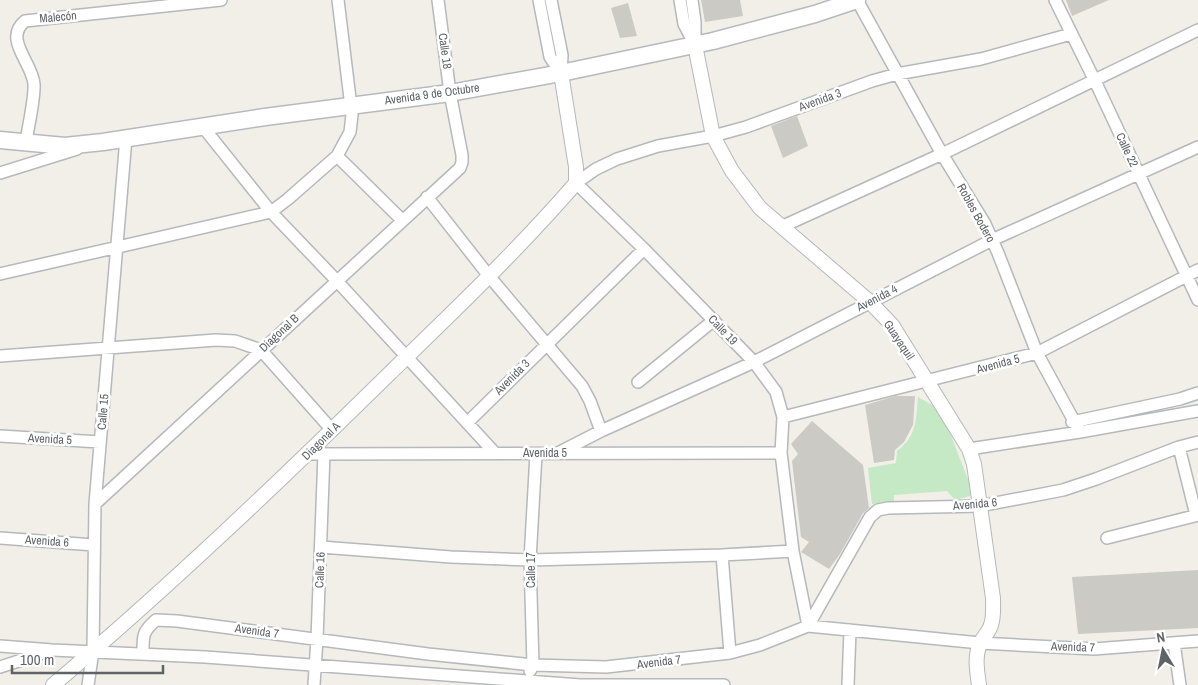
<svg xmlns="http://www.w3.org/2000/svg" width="1198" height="685" viewBox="0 0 1198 685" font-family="'Archivo Narrow',sans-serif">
  <rect width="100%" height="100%" fill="#f1efe8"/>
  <path fill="#c5e8c5" d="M918,397L932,405L946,423L974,495L955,500L947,491L894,495V501L872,504L868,468L896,463L897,451C917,436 916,420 918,397Z"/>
  <path fill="#cccac5" d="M701,0H740L743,16L705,22Z
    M1066,0H1109L1072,16Z
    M628,3L637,36L620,38L611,8Z
    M797,116L808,146L783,158L771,126Z
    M895,396H915L913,425L904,442L895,450L894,460L874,463L865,405Z
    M812,421L863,465L869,508L863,513L840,554L829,569L801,552L809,542L801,537L792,461L798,454L791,444Z
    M1198,570V628L1078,634L1072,577Z"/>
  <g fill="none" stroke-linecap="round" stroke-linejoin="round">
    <g stroke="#b5b8bc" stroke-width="14">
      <path id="minor" d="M539,0L550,57L561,73
        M551,0L562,55L561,73
        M680,0L684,24L695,45
        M692,0L695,22V43
        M857,0L942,154L985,224L998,253L1037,353L1080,432
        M1055,0L1095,81L1198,300
        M203,127L271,212L337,281L494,452
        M26,142C28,127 35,98 34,84C32,62 3,39 25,21L221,0
        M337,156L402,220
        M0,173L77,149
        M427,197L489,276L582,386L590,401L601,431
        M781,227L942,154L1198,30
        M0,274L271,212L288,199L337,156L350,132L352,115L338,0
        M0,356L216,340L235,341L261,350L332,430
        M638,382L714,320
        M783,417L1037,353L1198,270
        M1072,422L1180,399L1198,393
        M467,423L644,249
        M0,436L100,442
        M1179,447L1196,515
        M969,449L1080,432L1198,411
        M558,453L601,431L754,362L992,240L1198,147
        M309,454L781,453
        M95,504L460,168L462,162V155L450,93L438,0
        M0,538L94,545
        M1107,538L1198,515
        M321,547L451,557L530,560L722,555L793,551
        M722,555L730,653
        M808,626L793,551L781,453L783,417L776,392L754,362L644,249L576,183L596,169L617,159L658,146L713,136L746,127L872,81L897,74L981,59L1071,34
        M808,626L870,517L878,510L888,508L980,506L1063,490L1096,479L1179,447L1198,442
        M1174,643L1180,685
        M0,646L52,650L205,657L580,685H724
        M143,654C143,636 142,632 156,620L177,621L428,654L533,665L606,667L730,653L760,645L808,626L980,643L1094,649L1198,641
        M0,667L46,652
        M530,671L533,665L530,560L536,454
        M88,685L93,651L95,504L126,138
        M314,685L317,639L324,454
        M848,685L850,630"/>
    </g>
    <g stroke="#b5b8bc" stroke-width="16">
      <path id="tertiary" d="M695,45L713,136L732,171L760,208L870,302L892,325L969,449L974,464L993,598C993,607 994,617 991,625C989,632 984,636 981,642C974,655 977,671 979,685
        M53,685C170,586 280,481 389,374C453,312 518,250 576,183V167L561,73"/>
    </g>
    <g stroke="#b6babf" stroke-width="19">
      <path id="secondary" d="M0,140L65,146L103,142L265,117L450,93L561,73L713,41L815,14L857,0"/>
    </g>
    <use href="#minor" stroke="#fff" stroke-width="11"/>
    <use href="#tertiary" stroke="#fff" stroke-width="14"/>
    <use href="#secondary" stroke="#fff" stroke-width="16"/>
  </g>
  <g text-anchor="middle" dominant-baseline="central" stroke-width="5" stroke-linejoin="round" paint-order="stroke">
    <g font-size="12" fill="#5f6368" stroke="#fff">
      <text transform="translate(58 17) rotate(-5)">Malecón</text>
      <text transform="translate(445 51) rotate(82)">Calle 18</text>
      <text transform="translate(432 94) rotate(-8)">Avenida 9 de Octubre</text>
      <text transform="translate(820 100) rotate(-20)">Avenida 3</text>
      <text transform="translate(1127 150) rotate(65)">Calle 22</text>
      <text transform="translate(976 213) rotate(61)">Robles Bodero</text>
      <text transform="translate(877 298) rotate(-27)">Avenida 4</text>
      <text transform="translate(723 330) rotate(46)">Calle 19</text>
      <text transform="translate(279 333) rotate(-43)">Diagonal B</text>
      <text transform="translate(899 340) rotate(56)">Guayaquil</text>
      <text transform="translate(998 364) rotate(-15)">Avenida 5</text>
      <text transform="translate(512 377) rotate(-45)">Avenida 3</text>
      <text transform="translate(103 412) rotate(-85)">Calle 15</text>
      <text transform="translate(50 439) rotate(3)">Avenida 5</text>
      <text transform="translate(321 441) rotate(-45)">Diagonal A</text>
      <text x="545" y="453">Avenida 5</text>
      <text transform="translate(975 504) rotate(-5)">Avenida 6</text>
      <text transform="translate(47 541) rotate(4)">Avenida 6</text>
      <text transform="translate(320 570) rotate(-88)">Calle 16</text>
      <text transform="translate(531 570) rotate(-90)">Calle 17</text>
      <text transform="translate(257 631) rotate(8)">Avenida 7</text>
      <text transform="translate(1073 647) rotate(2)">Avenida 7</text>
      <text transform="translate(659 662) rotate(-7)">Avenida 7</text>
    </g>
  </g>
  <g transform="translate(1163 650) rotate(350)" stroke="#ffffff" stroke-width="4" paint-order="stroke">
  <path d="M0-4L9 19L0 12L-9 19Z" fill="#5f6368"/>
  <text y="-8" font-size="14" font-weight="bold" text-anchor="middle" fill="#5f6368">N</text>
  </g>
  <path d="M12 665v8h151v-8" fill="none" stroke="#5f6368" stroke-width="2.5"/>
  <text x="20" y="665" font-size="15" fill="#5f6368" stroke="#ffffff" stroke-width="4" paint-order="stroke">100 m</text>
</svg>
